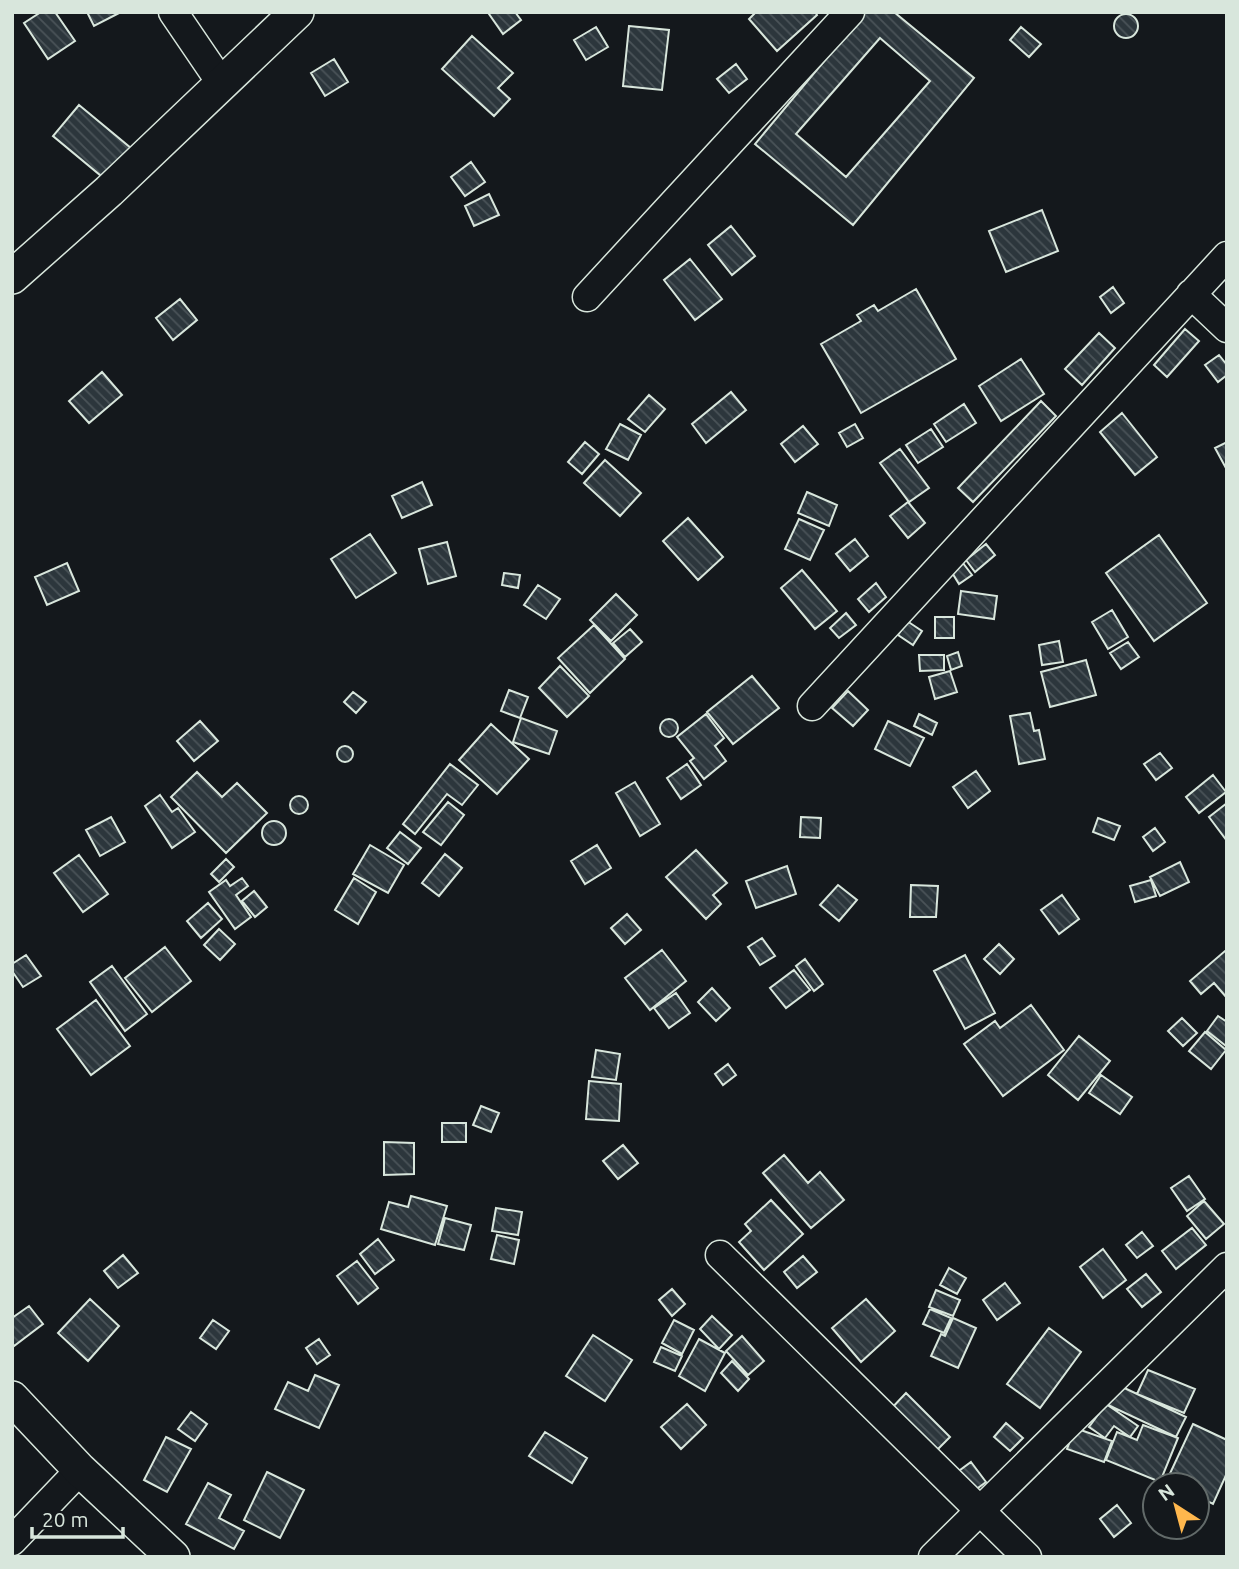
<svg xmlns="http://www.w3.org/2000/svg" width="1239" height="1569" viewBox="0 0 1239 1569" font-family="Ubuntu,sans-serif">
  <defs>
    <pattern id="building-back-hatch" width="6" height="6" patternUnits="userSpaceOnUse" patternTransform="scale(1.75)"><rect width="6" height="6" fill="#2c363c"/><path d="M-1 5l2 2M0 0l6 6M5-1l2 2" fill="none" stroke="#4a5358"/></pattern>
  </defs>
  <rect width="100%" height="100%" fill="#14181c"/>
  <path fill="url(#building-back-hatch)" stroke="#d8e6dc" stroke-width="2" fill-rule="evenodd" d="M41,12H55L75,41L48,59L24,23Z
    M87,12H121L94,26Z
    M492,12H515L521,20L503,34L489,14Z
    M756,12H815L817,15L777,51L749,19Z
    M865,12H894L974,78L853,225L755,144ZM880,38L930,81L846,177L796,134Z
    M1114 26a12 12 0 1 1 24 0a12 12 0 1 1-24 0Z
    M629,26L669,30L662,90L623,86Z
    M596,27L608,47L586,60L574,40Z
    M1021,27L1041,44L1029,57L1010,40Z
    M472,36L513,73L498,88L510,99L494,116L442,69Z
    M334,59L348,82L325,96L311,73Z
    M736,64L747,79L729,93L717,79Z
    M79,105L132,149L106,180L53,136Z
    M471,162L485,182L465,196L451,177Z
    M489,194L499,215L474,226L465,206Z
    M1042,210L1058,251L1006,272L989,231Z
    M731,226L755,256L732,275L708,245Z
    M690,259L722,299L695,320L664,280Z
    M1113,287L1124,303L1111,313L1100,297Z
    M916,289L956,359L861,413L821,344L861,321L857,315L874,305L878,311Z
    M180,299L197,320L173,340L156,318Z
    M1185,329L1199,341L1167,377L1154,365Z
    M1099,333L1115,348L1082,385L1065,369Z
    M1219,355L1227,365V375L1218,382L1205,365Z
    M1021,359L1044,394L1001,421L979,386Z
    M102,372L122,395L89,423L69,401Z
    M731,392L746,410L706,443L692,424Z
    M649,395L665,409L645,432L628,419Z
    M1041,401L1056,416L973,502L958,488Z
    M964,404L976,423L946,442L934,424Z
    M1122,413L1157,457L1135,475L1100,432Z
    M620,424L641,435L628,460L606,449Z
    M855,424L863,438L847,447L839,433Z
    M803,426L818,444L795,462L781,444Z
    M931,429L943,447L918,463L906,445Z
    M585,442L599,454L582,474L568,462Z
    M1227,442V470L1215,448Z
    M900,449L929,488L909,502L880,463Z
    M605,460L641,493L620,516L584,483Z
    M422,482L432,505L402,518L392,496Z
    M807,492L837,505L829,526L798,513Z
    M908,502L925,523L908,538L890,516Z
    M688,518L723,557L698,580L663,541Z
    M799,519L824,530L810,560L785,549Z
    M370,534L396,573L356,598L331,559Z
    M1159,535L1207,603L1154,641L1106,573Z
    M855,539L868,556L850,571L836,554Z
    M447,542L456,576L428,584L419,549Z
    M986,544L995,555L975,572L966,560Z
    M67,563L79,591L47,605L35,577Z
    M963,563L972,575L959,584L951,571Z
    M802,570L837,611L815,629L781,588Z
    M504,573L520,575L518,588L502,585Z
    M876,583L886,597L869,612L858,599Z
    M538,585L560,599L546,619L524,605Z
    M961,591L997,596L994,619L958,614Z
    M616,594L637,615L611,641L590,620Z
    M1112,610L1128,637L1108,649L1092,622Z
    M846,613L856,625L839,638L830,628Z
    M935,617H954V638H935Z
    M907,621L922,631L913,645L898,635Z
    M594,625L625,659L590,693L558,658Z
    M630,629L642,642L625,657L613,643Z
    M1059,641L1063,662L1042,665L1039,645Z
    M1128,642L1139,657L1121,669L1110,653Z
    M958,652L962,666L951,670L947,656Z
    M919,655H944V670L920,671Z
    M1086,660L1096,695L1050,707L1041,672Z
    M560,666L589,696L567,717L539,688Z
    M950,671L957,692L935,699L929,677Z
    M752,676L779,708L733,744L707,712Z
    M509,690L528,697L520,718L501,711Z
    M848,691L868,710L853,726L832,708Z
    M353,692L366,702L356,713L344,702Z
    M1030,713L1034,731L1039,730L1045,759L1019,764L1010,716Z
    M706,714L724,738L715,746L726,761L704,779L690,761L694,758L677,737Z
    M919,714L937,723L932,735L914,726Z
    M521,718L557,731L549,754L513,742Z
    M660 728a9 9 0 1 1 18 0a9 9 0 1 1-18 0Z
    M200,721L218,741L194,761L177,741Z
    M888,721L924,738L910,766L875,749Z
    M491,724L529,759L497,794L459,760Z
    M337 754a8 8 0 1 1 16 0a8 8 0 1 1-16 0Z
    M1160,753L1172,768L1156,780L1144,764Z
    M450,764L478,785L462,805L447,794L415,834L403,824Z
    M687,764L701,785L681,799L667,778Z
    M976,771L990,791L968,808L953,787Z
    M197,772L222,797L237,783L267,813L226,853L171,797Z
    M1213,775L1226,792L1199,813L1186,797Z
    M635,782L660,824L640,836L616,793Z
    M160,795L172,812L178,808L195,832L172,848L145,806Z
    M290 805a9 9 0 1 1 18 0a9 9 0 1 1-18 0Z
    M448,802L464,815L441,845L423,832Z
    M1227,803V841L1209,817Z
    M111,817L125,842L100,856L86,830Z
    M801,817L821,818L820,838L800,837Z
    M1098,818L1120,826L1114,840L1093,832Z
    M262 833a12 12 0 1 1 24 0a12 12 0 1 1-24 0Z
    M1155,828L1165,842L1153,851L1143,837Z
    M400,832L421,848L408,864L387,848Z
    M370,845L404,865L388,893L353,874Z
    M597,845L611,868L585,884L571,861Z
    M696,850L727,883L713,895L721,904L706,919L666,877Z
    M445,854L462,868L439,896L422,883Z
    M79,855L108,894L83,912L54,873Z
    M226,859L234,867L219,882L211,874Z
    M1180,862L1189,882L1160,896L1150,877Z
    M787,866L796,894L756,908L746,881Z
    M242,878L248,886L236,895L251,917L235,929L209,892L226,880L230,886Z
    M354,878L376,892L358,924L335,910Z
    M1151,880L1156,896L1135,902L1130,886Z
    M838,885L857,900L839,921L820,905Z
    M911,885L938,886L936,917H910Z
    M254,891L267,907L255,917L242,901Z
    M1062,895L1079,919L1059,934L1041,910Z
    M208,903L222,919L201,938L187,921Z
    M627,914L641,930L625,944L611,928Z
    M219,929L235,944L220,960L204,945Z
    M762,938L775,956L760,965L748,947Z
    M999,944L1014,959L1000,974L984,959Z
    M165,947L191,981L152,1012L125,978Z
    M662,950L686,981L650,1010L625,978Z
    M1225,951L1227,953V998L1214,983L1201,994L1190,981Z
    M26,955L41,976L23,987L12,971V964Z
    M965,955L995,1013L965,1029L934,971Z
    M805,959L823,984L814,991L796,966Z
    M112,966L147,1014L125,1031L90,982Z
    M794,970L810,990L786,1008L770,988Z
    M712,988L730,1008L716,1021L698,1002Z
    M676,993L690,1013L669,1028L654,1008Z
    M96,1000L130,1046L91,1075L57,1029Z
    M1031,1005L1064,1050L1003,1096L964,1044L995,1021L1000,1028Z
    M1218,1016L1227,1022L1226,1046L1207,1031Z
    M1182,1018L1197,1033L1183,1046L1168,1031Z
    M1205,1032L1226,1050L1211,1069L1189,1051Z
    M1079,1036L1110,1061L1078,1100L1048,1075Z
    M596,1050L620,1054L616,1080L592,1077Z
    M728,1064L736,1075L723,1085L715,1074Z
    M1101,1075L1132,1097L1120,1114L1089,1093Z
    M589,1081L621,1084L619,1121L586,1119Z
    M481,1106L499,1113L491,1132L473,1125Z
    M442,1123H466V1142H442Z
    M384,1142L414,1143V1174L384,1175Z
    M623,1145L638,1163L618,1179L603,1161Z
    M784,1155L808,1183L820,1172L844,1200L811,1228L763,1173Z
    M1189,1176L1205,1199L1187,1211L1171,1188Z
    M411,1196L447,1206L435,1245L381,1229L389,1202L408,1207Z
    M771,1200L803,1234L764,1270L739,1242L751,1231L745,1224Z
    M1204,1201L1224,1224L1206,1239L1187,1216Z
    M496,1208L522,1212L518,1235L492,1231Z
    M445,1218L471,1225L464,1250L438,1244Z
    M1192,1228L1206,1245L1176,1269L1162,1251Z
    M1142,1232L1153,1246L1137,1258L1126,1245Z
    M497,1235L519,1240L514,1264L491,1259Z
    M378,1239L394,1260L375,1274L360,1254Z
    M1103,1249L1126,1280L1103,1298L1080,1267Z
    M123,1255L138,1273L118,1288L104,1271Z
    M803,1256L817,1272L797,1288L784,1272Z
    M357,1261L378,1288L358,1304L337,1276Z
    M949,1268L966,1278L957,1294L940,1285Z
    M1146,1274L1161,1292L1142,1307L1127,1289Z
    M1005,1283L1020,1303L997,1320L983,1300Z
    M672,1289L685,1304L672,1316L659,1300Z
    M936,1290L960,1300L953,1316L929,1307Z
    M90,1299L119,1326L88,1361L58,1333Z
    M866,1299L895,1331L861,1362L832,1328Z
    M29,1306L43,1324L14,1346L12,1343V1318Z
    M930,1309L951,1318L944,1333L923,1324Z
    M712,1316L732,1335L719,1349L700,1329Z
    M953,1318L976,1328L958,1368L931,1356L941,1334L945,1336Z
    M213,1320L229,1331L216,1349L200,1338Z
    M674,1320L694,1330L682,1354L662,1343Z
    M1049,1328L1081,1352L1040,1408L1007,1384Z
    M593,1335L632,1360L605,1401L566,1376Z
    M742,1336L764,1361L748,1375L726,1351Z
    M319,1339L330,1355L317,1364L306,1348Z
    M699,1339L725,1353L705,1391L679,1376Z
    M661,1347L682,1356L675,1371L654,1362Z
    M732,1361L749,1379L738,1391L721,1373Z
    M1148,1370L1195,1389L1184,1413L1137,1394Z
    M315,1375L339,1385L319,1428L275,1409L288,1382L308,1391Z
    M1118,1385L1186,1417L1176,1437L1108,1405Z
    M906,1393L950,1437L932,1455L888,1412Z
    M687,1404L706,1425L681,1449L661,1427Z
    M1106,1404L1138,1426L1130,1437L1114,1426L1105,1438L1089,1427Z
    M191,1412L207,1424L195,1441L178,1429Z
    M1006,1423L1023,1438L1010,1451L994,1437Z
    M1193,1424L1227,1440V1473L1213,1504L1197,1496V1485H1172L1166,1482Z
    M1143,1425L1178,1438L1160,1482L1106,1460L1117,1432L1137,1440Z
    M1075,1428L1112,1441L1104,1462L1067,1449Z
    M545,1432L587,1458L572,1483L529,1456Z
    M166,1437L191,1449L167,1492L144,1480Z
    M971,1462L986,1482L967,1496L952,1476Z
    M267,1472L304,1490L280,1538L244,1520Z
    M208,1483L231,1495L219,1518L244,1531L234,1549L186,1524Z
    M1117,1505L1131,1523L1114,1537L1100,1519Z"/>
  <g fill="none" stroke-linecap="round" stroke-linejoin="round">
    <g stroke="#d8e6dc" stroke-width="31">
      <path id="minor" d="M173,12L222,84
        M1191,294L1227,328
        M587,297L850,12
        M812,706L1227,256
        M720,1255L1027,1557
        M12,1541L80,1470
        M933,1557L1227,1267"/>
    </g>
    <g stroke="#d8e6dc" stroke-width="36">
      <path id="tertiary" d="M12,277L109,191L297,12
        M12,1398L80,1470L173,1557"/>
    </g>
    <use href="#minor" stroke="#14181c" stroke-width="28"/>
    <use href="#tertiary" stroke="#14181c" stroke-width="33"/>
  </g>
  <rect width="1239" height="1569" fill="none" stroke="#d8e6dc" stroke-width="28"/>
  <g transform="translate(1176 1506) rotate(324)"><circle r="33" fill="#14181c" stroke="#626a69" stroke-width="2"/>
  <path d="M0-5L12 26L0 18L-12 26Z" fill="#ffb74d"/>
  <text y="-10" font-size="19" font-weight="bold" text-anchor="middle" fill="#d8e6dc">N</text>
  </g>
  <path d="M32 1527v10h91v-10" fill="none" stroke="#d8e6dc" stroke-width="3.5"/>
  <text x="42" y="1527" font-size="21" fill="#d8e6dc" stroke="#14181c" stroke-width="5" paint-order="stroke">20 m</text>
</svg>
